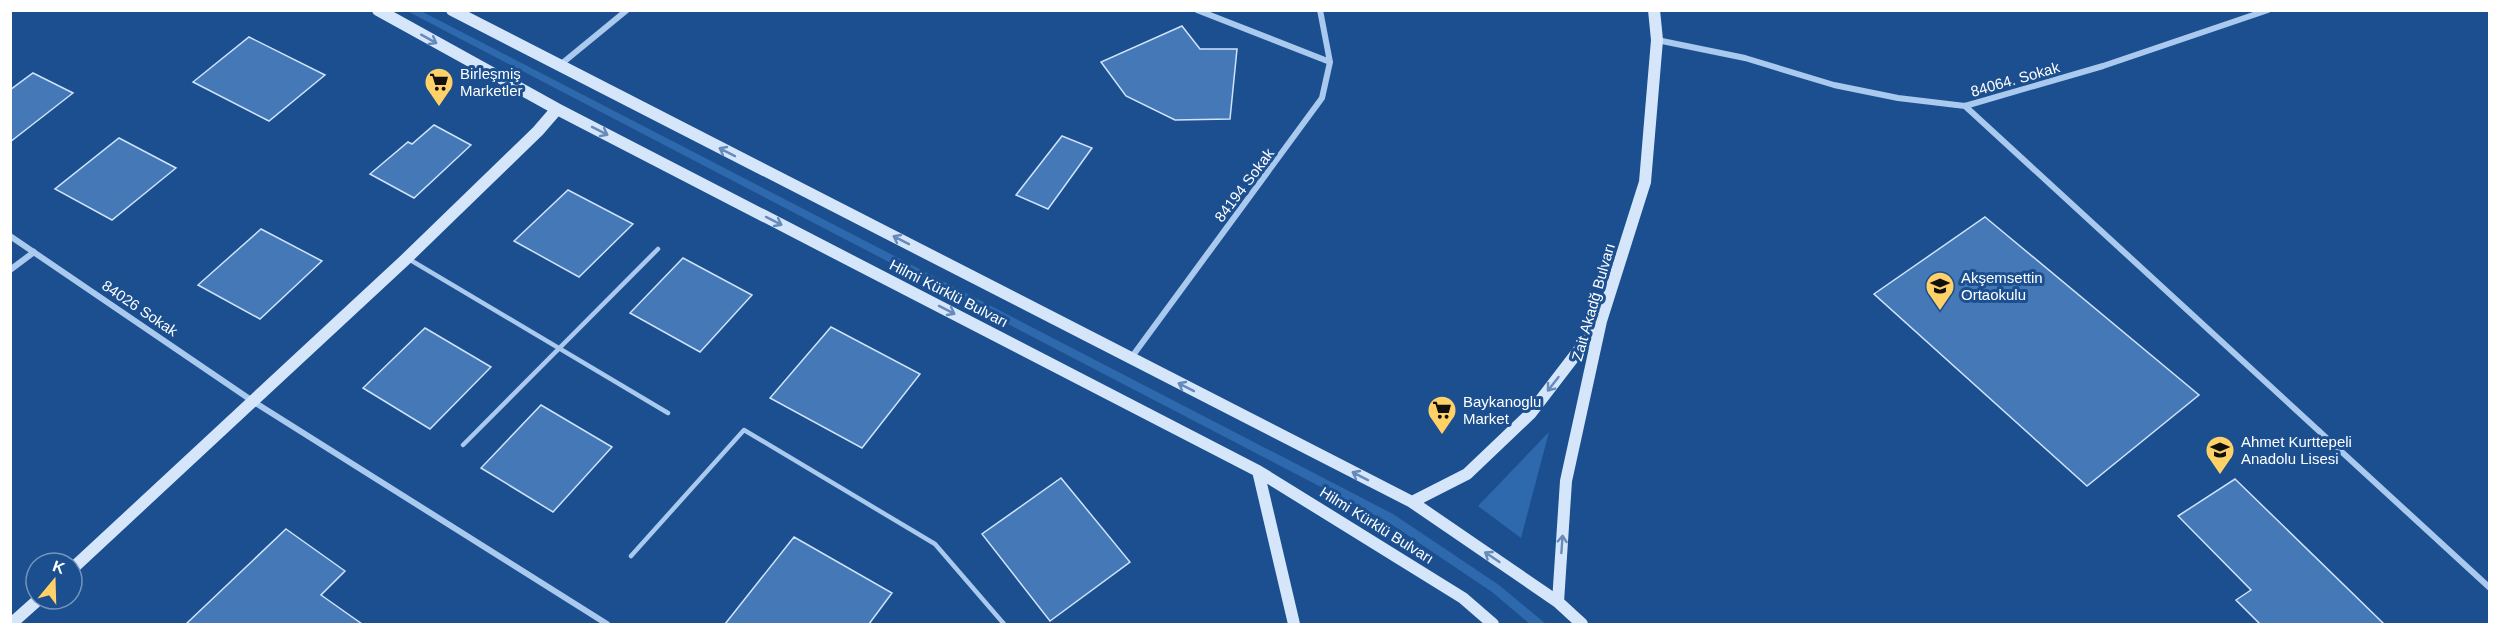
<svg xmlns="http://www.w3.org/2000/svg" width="2500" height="635" viewBox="0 0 2500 635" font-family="Helvetica,sans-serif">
  <rect width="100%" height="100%" fill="#1b4f8f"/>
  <path fill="#2e69ad" d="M407,11H421L1393,514L1499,585L1546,624H1530L1492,592L1388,522Z
    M1549,432L1521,538L1478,506Z"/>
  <path fill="#4478b7" stroke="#cfe3fa" stroke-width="1.5" d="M1182,26L1200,49H1237L1230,119L1175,120L1126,96L1101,62Z
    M249,37L325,75L269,121L193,82Z
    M33,73L73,93L10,142V90Z
    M434,125L471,145L414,198L370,174L408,142L412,144Z
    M1062,136L1092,148L1048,209L1016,195Z
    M119,138L176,168L112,220L55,189Z
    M568,190L633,224L579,277L514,241Z
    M1985,217L2199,395L2087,486L1874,294Z
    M261,229L322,261L260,319L198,285Z
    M683,258L752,295L700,352L630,313Z
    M831,327L920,374L862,448L770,398Z
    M425,328L491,367L430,429L363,388Z
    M541,405L612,447L553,512L481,468Z
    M1061,478L1130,562L1050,621L982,534Z
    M2235,479L2384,624H2260L2236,600L2251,590L2178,516Z
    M286,529L345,571L321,595L362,624H186Z
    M794,537L892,593L869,624H725Z"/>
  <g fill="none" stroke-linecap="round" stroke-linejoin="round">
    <path stroke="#a9c9ee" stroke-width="4.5" d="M407,258L668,413
      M463,445L658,249
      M631,556L744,430L935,544L1004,624"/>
    <path stroke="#a9c9ee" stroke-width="6" d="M1197,10L1330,62
      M1657,40L1745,58L1834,85L1898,98L1965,106L2103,66L2268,10
      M560,65L627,10
      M1965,106L2490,588
      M10,236L254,402L607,624
      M10,270L34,252
      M1131,358L1322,98L1330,62L1320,10"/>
    <path stroke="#d6e6fa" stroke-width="12" d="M378,10L557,109L1258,471L1463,598L1493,624
      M452,10L1412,502L1558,602L1582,624
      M1258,471L1294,624
      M1412,502L1467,474L1530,414L1599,324
      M72,569L407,258L538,131L557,109
      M1558,602L1566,481L1601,321L1645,182L1657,40L1654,10
      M11,624L39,599"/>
  </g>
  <defs><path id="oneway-shaft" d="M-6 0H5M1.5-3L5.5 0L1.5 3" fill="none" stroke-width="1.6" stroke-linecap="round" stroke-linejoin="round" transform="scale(1.5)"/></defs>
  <g stroke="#668bba">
    <use href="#oneway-shaft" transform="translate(429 39) rotate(29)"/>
    <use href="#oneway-shaft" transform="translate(600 131) rotate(27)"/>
    <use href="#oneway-shaft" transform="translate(727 152) rotate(-153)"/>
    <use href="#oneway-shaft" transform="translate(774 221) rotate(27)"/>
    <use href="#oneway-shaft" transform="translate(901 240) rotate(-153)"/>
    <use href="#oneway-shaft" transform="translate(947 310) rotate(27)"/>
    <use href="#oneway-shaft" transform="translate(1553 384) rotate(128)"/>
    <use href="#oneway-shaft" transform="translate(1186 387) rotate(-153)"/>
    <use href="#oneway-shaft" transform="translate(1360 476) rotate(-153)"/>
    <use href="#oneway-shaft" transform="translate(1562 544) rotate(-86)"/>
    <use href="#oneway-shaft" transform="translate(1492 557) rotate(-146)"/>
  </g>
  <defs>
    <g id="supermarket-pin" transform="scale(1.5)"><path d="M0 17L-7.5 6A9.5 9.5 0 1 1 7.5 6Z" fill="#ffd166" stroke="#1b4f8f"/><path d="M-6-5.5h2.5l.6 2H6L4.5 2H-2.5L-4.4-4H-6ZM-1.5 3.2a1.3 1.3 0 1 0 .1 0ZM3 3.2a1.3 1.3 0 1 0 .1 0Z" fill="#111"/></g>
    <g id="school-pin" transform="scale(1.5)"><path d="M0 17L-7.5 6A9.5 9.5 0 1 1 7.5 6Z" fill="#ffd166" stroke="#1b4f8f"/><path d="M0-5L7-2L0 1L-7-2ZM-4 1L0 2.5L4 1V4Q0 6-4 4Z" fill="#111"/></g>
  </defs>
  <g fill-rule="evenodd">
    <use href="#supermarket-pin" x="439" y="82"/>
    <use href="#school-pin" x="1940" y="286"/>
    <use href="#supermarket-pin" x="1442" y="410"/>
    <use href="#school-pin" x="2220" y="450"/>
  </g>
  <g text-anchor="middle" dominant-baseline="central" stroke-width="6" stroke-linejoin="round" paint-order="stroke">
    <g font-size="15" fill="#fff" stroke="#1b4f8f" text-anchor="start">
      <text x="460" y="73">Birleşmiş<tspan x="460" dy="17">Marketler</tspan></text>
      <text x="1961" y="277">Akşemsettin<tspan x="1961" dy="17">Ortaokulu</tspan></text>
      <text x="1463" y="401">Baykanoglu<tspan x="1463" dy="17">Market</tspan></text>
      <text x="2241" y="441">Ahmet Kurttepeli<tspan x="2241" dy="17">Anadolu Lisesi</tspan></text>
    </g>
    <g font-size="15" fill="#fff" stroke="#1b4f8f">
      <text transform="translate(2015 79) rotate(-16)">84064. Sokak</text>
      <text transform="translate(1244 185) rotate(-53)">84194 Sokak</text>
      <text transform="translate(949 293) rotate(27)">Hilmi Kürklü Bulvarı</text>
      <text transform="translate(1593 302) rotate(-74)">Zait Akadğ Bulvarı</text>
      <text transform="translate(140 308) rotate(34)">84026 Sokak</text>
      <text transform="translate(1377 525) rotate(32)">Hilmi Kürklü Bulvarı</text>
    </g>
  </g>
  <rect width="2500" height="635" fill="none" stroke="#ffffff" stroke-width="24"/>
  <g transform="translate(54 581) rotate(19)"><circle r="28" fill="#1b4f8f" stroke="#7695bc" stroke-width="1.5"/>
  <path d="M0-4.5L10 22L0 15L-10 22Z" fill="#ffd166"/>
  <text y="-9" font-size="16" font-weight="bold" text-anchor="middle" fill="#ffffff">K</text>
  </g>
</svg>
